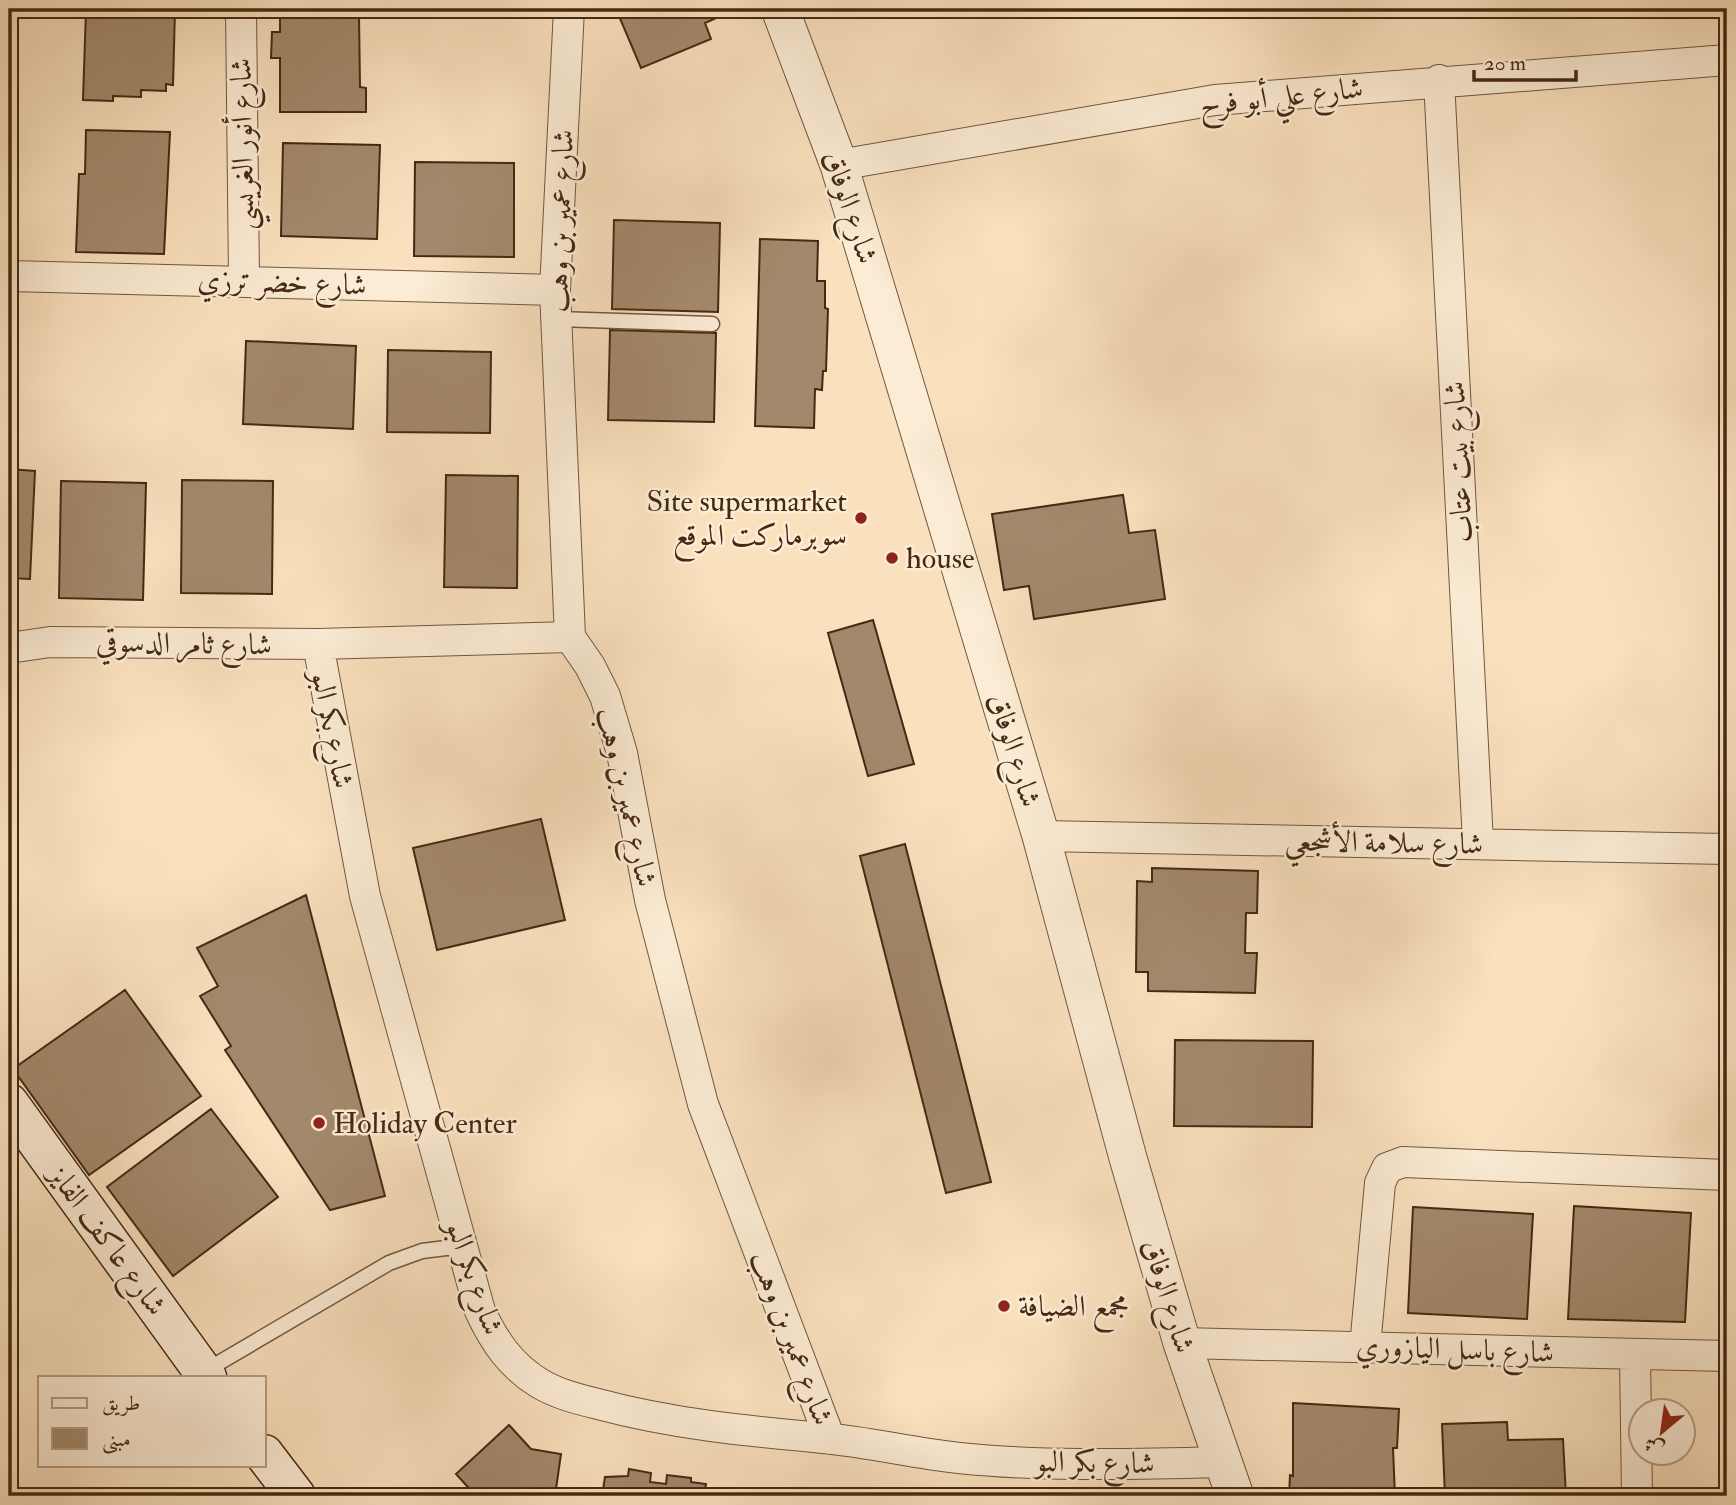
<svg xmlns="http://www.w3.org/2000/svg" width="1736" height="1505" font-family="'IM FELL Double Pica',Amiri,serif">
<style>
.building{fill:#a3896c;stroke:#452913;stroke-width:2}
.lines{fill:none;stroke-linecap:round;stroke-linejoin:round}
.service-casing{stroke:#72573e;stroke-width:17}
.minor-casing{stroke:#72573e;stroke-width:32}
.tertiary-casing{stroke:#72573e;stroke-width:39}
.secondary-casing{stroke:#452913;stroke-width:41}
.service{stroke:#fcecd5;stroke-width:14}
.minor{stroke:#fcecd5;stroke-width:30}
.tertiary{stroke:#fcecd5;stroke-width:37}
.secondary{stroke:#fcecd5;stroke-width:38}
.poi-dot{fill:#8f2418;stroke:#fcecd5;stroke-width:2.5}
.labels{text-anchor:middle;stroke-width:5;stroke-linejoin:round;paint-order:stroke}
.street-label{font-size:30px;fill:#452913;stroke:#fcecd5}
.poi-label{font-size:30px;fill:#452913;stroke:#fcecd5;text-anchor:start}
</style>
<rect width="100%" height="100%" fill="#fae1be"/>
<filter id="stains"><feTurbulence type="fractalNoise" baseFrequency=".00286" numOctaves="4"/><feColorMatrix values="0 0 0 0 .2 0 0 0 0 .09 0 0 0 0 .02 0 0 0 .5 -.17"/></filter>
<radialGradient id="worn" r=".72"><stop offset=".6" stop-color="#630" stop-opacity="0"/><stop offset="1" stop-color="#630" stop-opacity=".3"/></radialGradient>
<path class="building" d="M86,9L175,10L173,85L166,84V91L141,90V97L113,96V101L83,100Z
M280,9H366V16H359L360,87L366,88V112H280V58H271L272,32H280Z
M616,9H722L725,14L705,23L711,39L641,68Z
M86,130L170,132L164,254L76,252L79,174H85Z
M283,143L380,145L377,239L281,236Z
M415,162L514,163V257L414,256Z
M614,220L720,223L718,312L612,309Z
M760,239L818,241L817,281H825V308L828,309L826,371H823L822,390L815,389L814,428L755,426Z
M610,330L716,333L714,422L608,420Z
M246,341L356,346L353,429L243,424Z
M388,350L491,352L490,433L387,432Z
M9,469L35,471L30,579L9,578Z
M446,475L518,476L517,588L444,587Z
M182,480L273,481L272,594L181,593Z
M61,481L146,483L143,600L59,598Z
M1123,495L1129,533L1155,530L1165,599L1034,619L1029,586L1004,590L992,514Z
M873,620L914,764L868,776L828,633Z
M541,819L565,920L437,950L413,848Z
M905,844L991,1182L946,1193L860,856Z
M1152,868L1258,871L1257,913H1246L1245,953H1257L1255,993L1148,991V972H1136L1137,881L1152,882Z
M306,895L385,1196L330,1210L225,1050L231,1046L200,996L218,986L197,948Z
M125,990L201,1096L89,1175L13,1069Z
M1175,1040L1313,1041L1312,1127L1174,1126Z
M211,1109L278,1197L173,1276L107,1187Z
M1574,1206L1691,1213L1685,1322L1568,1319Z
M1413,1207L1533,1214L1527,1319L1408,1313Z
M1293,1403L1399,1409L1397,1448H1393L1395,1496H1289L1290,1475L1293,1476Z
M1507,1422L1508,1440L1563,1439L1566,1496H1445L1442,1424Z
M509,1425L531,1449L561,1454L555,1496H476L456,1474Z
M629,1469L651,1473L650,1482L666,1484L667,1475L691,1478V1482L706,1484L705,1489L714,1490V1496H602L605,1477L628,1476Z"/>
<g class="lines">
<g class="service-casing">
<path id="service" d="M557,319L712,324
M205,1371L389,1263L422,1251L462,1246"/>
</g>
<g class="minor-casing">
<path id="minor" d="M241,9L244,280
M569,9L555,290L570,637L590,666L605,696L622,753L650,900L703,1104L830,1439
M1439,80L1478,843
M839,165L1215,100L1727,60
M9,276L555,290
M318,644L365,896L480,1311C494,1341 510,1365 539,1383C557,1394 578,1399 598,1404C672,1424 747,1431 823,1438C868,1442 913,1453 959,1458C1046,1467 1135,1464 1223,1462
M9,648L50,642L318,644L570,637
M1041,836L1727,849
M1182,1343L1727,1356
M1365,1347L1380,1183L1387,1168L1403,1162L1727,1175
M1635,1354L1637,1496"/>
</g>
<g class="tertiary-casing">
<path id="tertiary" d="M780,9L839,165L1041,836L1128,1158L1182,1343L1235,1496"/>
</g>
<g class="secondary-casing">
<path id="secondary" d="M9,1103L207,1377
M264,1454L296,1496"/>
</g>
<use href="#service" class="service"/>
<use href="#minor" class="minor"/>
<use href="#tertiary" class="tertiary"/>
<use href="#secondary" class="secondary"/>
</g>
<g class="poi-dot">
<circle cx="861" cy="518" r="7"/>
<circle cx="892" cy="558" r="7"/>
<circle cx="319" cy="1123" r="7"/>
<circle cx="1004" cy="1306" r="7"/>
</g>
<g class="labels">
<g class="street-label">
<text transform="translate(1281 96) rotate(-6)" y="10">شارع علي أبو فرح</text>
<text transform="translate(242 144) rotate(-91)" y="10">شارع أنور الغريسي</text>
<text transform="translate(851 207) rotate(72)" y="10">شارع الوفاق</text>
<text transform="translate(560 221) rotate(-88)" y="10">شارع عمير بن وهب</text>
<text transform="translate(282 282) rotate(2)" y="10">شارع خضر ترزي</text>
<text transform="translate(1458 462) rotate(-93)" y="10">شارع بيت عتاب</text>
<text transform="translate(184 643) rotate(1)" y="10">شارع ثامر الدسوقي</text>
<text transform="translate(333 729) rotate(79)" y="10">شارع بكر البو</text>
<text transform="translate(1015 750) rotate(73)" y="10">شارع الوفاق</text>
<text transform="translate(627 797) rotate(77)" y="10">شارع عمير بن وهب</text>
<text transform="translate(1384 842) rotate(1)" y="10">شارع سلامة الأشجعي</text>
<text transform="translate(108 1240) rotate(54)" y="10">شارع عاكف الفايز</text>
<text transform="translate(475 1277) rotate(71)" y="10">شارع بكر البو</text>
<text transform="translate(1169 1296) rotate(73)" y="10">شارع الوفاق</text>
<text transform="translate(792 1338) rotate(69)" y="10">شارع عمير بن وهب</text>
<text transform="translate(1455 1349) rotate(2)" y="10">شارع باسل اليازوري</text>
<text transform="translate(1095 1462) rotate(1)" y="10">شارع بكر البو</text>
</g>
<g class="poi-label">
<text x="847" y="511" text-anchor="end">Site supermarket<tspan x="847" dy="34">سوبرماركت الموقع</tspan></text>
<text x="906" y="568">house</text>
<text x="333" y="1133">Holiday Center</text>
<text x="1018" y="1316">مجمع الضيافة</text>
</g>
</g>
<rect width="1736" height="1505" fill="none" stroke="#fae1be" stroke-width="35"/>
<rect x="10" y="10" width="1715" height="1484" fill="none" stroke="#452913" stroke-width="3.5"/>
<rect x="18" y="18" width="1701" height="1470" fill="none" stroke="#452913" stroke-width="2"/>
<rect x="38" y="1376" width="228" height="91" fill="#fcecd5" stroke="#b39e87" stroke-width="2"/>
<rect x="52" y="1398" width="35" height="10" fill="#fcecd5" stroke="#b39e87" stroke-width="2"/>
<text x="102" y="1410" font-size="21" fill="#452913">طريق</text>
<rect x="52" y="1428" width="35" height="21" fill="#a3896c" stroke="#b39e87" stroke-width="2"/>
<text x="102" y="1446" font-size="21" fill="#452913">مبنى</text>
<g transform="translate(1662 1432) rotate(209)"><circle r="33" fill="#fcecd5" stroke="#b39e87" stroke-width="2"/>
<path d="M0-5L12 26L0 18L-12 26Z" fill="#8f2418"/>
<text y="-10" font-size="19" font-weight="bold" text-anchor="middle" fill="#452913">ش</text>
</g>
<path d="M1474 70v10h102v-10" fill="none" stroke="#452913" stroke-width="3.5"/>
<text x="1484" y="70" font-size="21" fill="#452913" stroke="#fcecd5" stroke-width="5" paint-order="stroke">20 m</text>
<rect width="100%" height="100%" filter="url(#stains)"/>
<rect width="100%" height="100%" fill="url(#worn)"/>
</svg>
